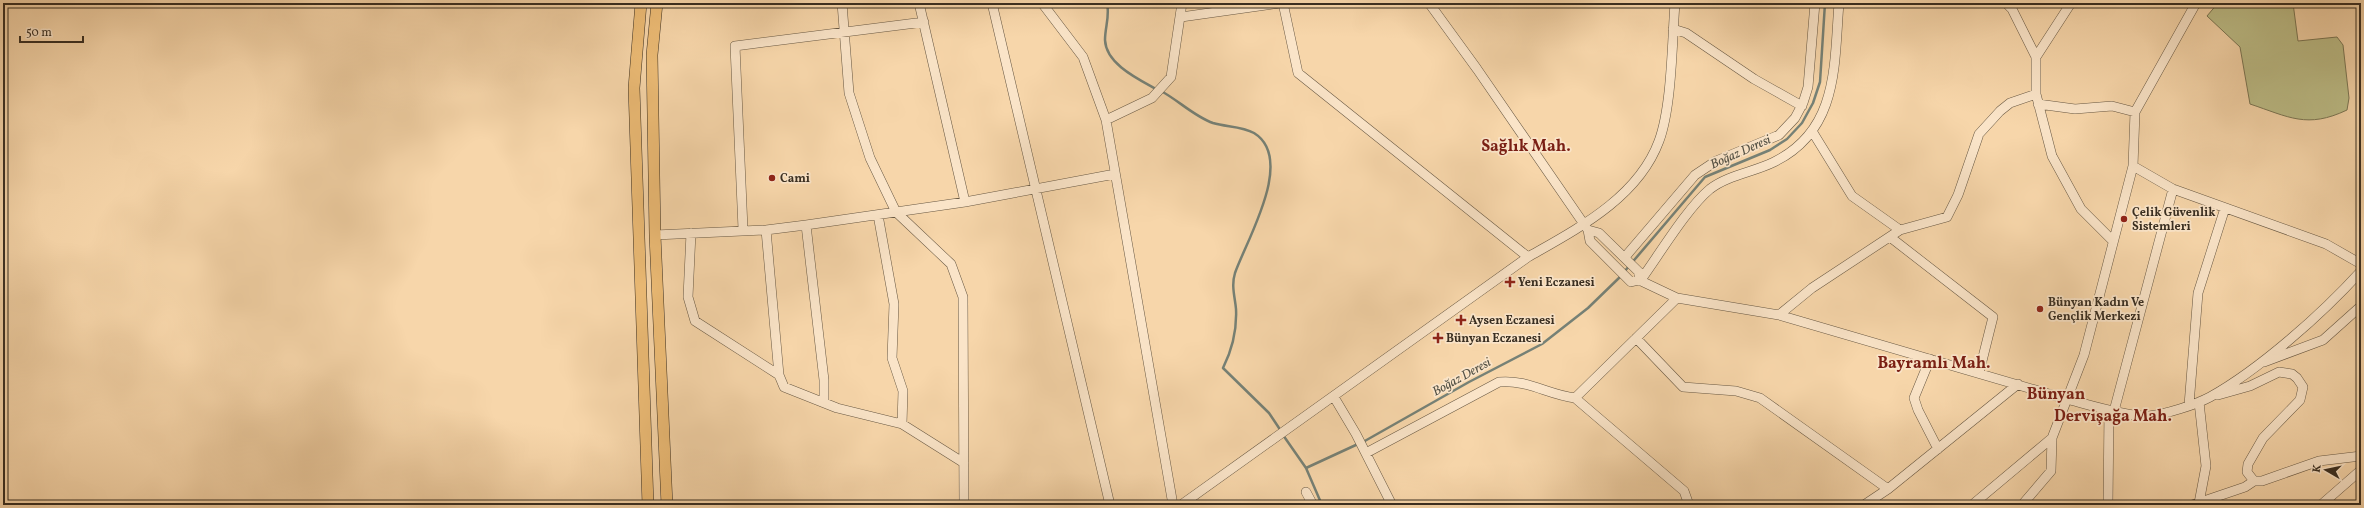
<svg xmlns="http://www.w3.org/2000/svg" width="2364" height="508" font-family="Vollkorn,serif">
<style>
.green{fill:#bdbe88;stroke:#7b7654}
.lines{fill:none;stroke-linecap:round;stroke-linejoin:round}
.stream{stroke:#768176;stroke-width:2.5}
.minor-casing{stroke:#685843;stroke-width:10}
.major-casing{stroke:#392e21;stroke-width:12}
.minor{stroke:#fae4c8;stroke-width:9}
.major{stroke:#ecbb75;stroke-width:11}
.poi-dot{fill:#8f2418;stroke:#fae4c8;stroke-width:1.5}
.labels{text-anchor:middle;stroke-width:3.5;stroke-linejoin:round;paint-order:stroke}
.poi-label{font-size:12px;font-weight:bold;fill:#392e21;stroke:#fae4c8;text-anchor:start}
.water-label{font-size:13px;font-style:italic;fill:#525044;stroke:#fae4c8}
.district-label{font-size:16px;font-weight:bold;fill:#7a1f14;stroke:#fae4c8}
</style>
<rect width="100%" height="100%" fill="#f7d6aa"/>
<filter id="stains"><feTurbulence type="fractalNoise" baseFrequency=".005" numOctaves="4"/><feColorMatrix values="0 0 0 0 .2 0 0 0 0 .09 0 0 0 0 .02 0 0 0 .5 -.17"/></filter>
<radialGradient id="worn" r=".72"><stop offset=".6" stop-color="#630" stop-opacity="0"/><stop offset="1" stop-color="#630" stop-opacity=".3"/></radialGradient>
<path class="green" d="M2218,3H2293L2298,41L2337,37L2343,45L2349,98L2347,110C2307,129 2289,117 2250,104L2240,47L2207,16Z"/>
<g class="lines">
<path class="stream" d="M1107,3C1110,16 1105,27 1105,40C1106,64 1138,79 1156,89
M1161,91C1178,100 1195,117 1213,123C1226,127 1242,126 1254,133C1296,159 1246,241 1235,273C1231,286 1235,297 1236,309C1237,330 1232,350 1223,368L1269,413L1281,431
M1624,272L1705,177L1770,150L1787,139L1802,123L1813,103L1820,82L1825,3
M1283,435L1306,468L1322,505
M1363,442L1469,382L1542,344L1588,308L1621,276
M1306,468L1358,444"/>
<g class="minor-casing">
<path id="minor" d="M842,3L849,93L870,158L896,212L951,264L963,297L964,505
M919,3L965,202
M992,3L1110,505
M1042,3L1083,57L1106,120L1173,505
M1283,3L1298,73L1528,257
M1429,3L1477,69L1588,230L1590,241L1631,282L1639,280L1677,298L1779,315L2066,399C2086,404 2131,418 2149,416C2166,414 2195,405 2210,397C2260,369 2322,314 2361,271
M2006,3L2012,9L2036,57V94L2052,156L2081,209L2113,241
M1181,17L1280,3
M1673,29L1686,33L1754,79L1802,106
M2036,57L2071,3
M2038,104L2075,109L2112,106L2135,112
M1106,120L1152,98L1171,77L1182,3
M1812,131L1852,196L1900,230
M2133,166L2173,189L2326,244L2361,264
M878,215L894,304L892,358L903,391L902,424
M806,225L824,380V402
M743,229L735,46L924,22
M766,230L779,375L784,387L837,408L902,424L964,463
M1588,230L1599,233L1639,272V280
M691,233L688,297L695,321L779,375
M655,235L766,230L806,225L965,202L1115,174
M1890,237L1993,317L1979,373
M1625,257L1695,175L1716,161L1779,135L1795,118L1803,103L1808,87L1815,3
M1640,281C1659,255 1687,208 1710,189C1728,175 1754,172 1774,162C1839,130 1834,65 1839,3
M1677,298L1575,398L1684,491L1689,505
M1779,315L1812,288L1900,230L1947,217L1958,195L1979,134L2000,111L2010,103L2036,94
M1636,338L1683,387L1736,391L1760,398L1888,489
M1930,359L1914,398L1918,410L1938,449
M2264,362L2323,340L2361,306
M2218,395L2250,386L2279,372L2292,374L2297,378L2303,387L2300,400L2263,438L2248,464L2247,472L2254,481H2262L2319,461L2361,456
M1334,397L1356,434L1392,505
M2189,405L2198,293L2225,208
M2114,411L2173,189
M1366,453L1499,382C1526,379 1549,395 1575,398
M1306,492L1313,505
M2199,503L2206,466L2199,402
M283,505H291
M1181,505L1528,257C1577,229 1638,198 1659,141C1672,106 1672,42 1675,3
M1864,505L1888,489L2018,384
M1972,505L2052,438L2084,355L2133,166L2135,112L2196,3
M2022,505L2051,471L2052,438
M2108,505L2109,410
M2192,505L2245,487L2254,481
M2321,505L2361,470"/>
</g>
<g class="major-casing">
<path id="major" d="M641,3L634,88L648,505
M657,3L652,55L655,235L667,505"/>
</g>
<use href="#minor" class="minor"/>
<use href="#major" class="major"/>
</g>
<g class="poi-dot">
<circle cx="772" cy="178" r="4"/>
<circle cx="2124" cy="219" r="4"/>
<path d="M1508 276h4v4h4v4h-4v4h-4v-4h-4v-4h4z"/>
<circle cx="2040" cy="309" r="4"/>
<path d="M1459 314h4v4h4v4h-4v4h-4v-4h-4v-4h4z"/>
<path d="M1436 332h4v4h4v4h-4v4h-4v-4h-4v-4h4z"/>
</g>
<g class="labels">
<g class="poi-label">
<text x="780" y="182">Cami</text>
<text x="2132" y="216">Çelik Güvenlik<tspan x="2132" dy="14">Sistemleri</tspan></text>
<text x="1518" y="286">Yeni Eczanesi</text>
<text x="2048" y="306">Bünyan Kadın Ve<tspan x="2048" dy="14">Gençlik Merkezi</tspan></text>
<text x="1469" y="324">Aysen Eczanesi</text>
<text x="1446" y="342">Bünyan Eczanesi</text>
</g>
<g class="water-label">
<text transform="translate(1740 151) rotate(-24)" y="5">Boğaz Deresi</text>
<text transform="translate(1461 376) rotate(-29)" y="5">Boğaz Deresi</text>
</g>
<g class="district-label">
<text x="1526" y="151">Sağlık Mah.</text>
<text x="1934" y="368">Bayramlı Mah.</text>
<text x="2056" y="399">Bünyan</text>
<text x="2113" y="421">Dervişağa Mah.</text>
</g>
</g>
<rect width="2364" height="508" fill="none" stroke="#f7d6aa" stroke-width="16"/>
<rect x="4" y="4" width="2356" height="500" fill="none" stroke="#392e21" stroke-width="2"/>
<rect x="8" y="8" width="2348" height="492" fill="none" stroke="#392e21"/>
<g transform="translate(2326 470) rotate(279)" stroke="#fae4c8" stroke-width="3" paint-order="stroke">
<path d="M0-3L7 15L0 10L-7 15Z" fill="#392e21"/>
<text y="-6" font-size="11" font-weight="bold" text-anchor="middle" fill="#392e21">K</text>
</g>
<path d="M20 36v6h63v-6" fill="none" stroke="#392e21" stroke-width="2"/>
<text x="26" y="36" font-size="12" fill="#392e21" stroke="#fae4c8" stroke-width="3" paint-order="stroke">50 m</text>
<rect width="100%" height="100%" filter="url(#stains)"/>
<rect width="100%" height="100%" fill="url(#worn)"/>
</svg>
